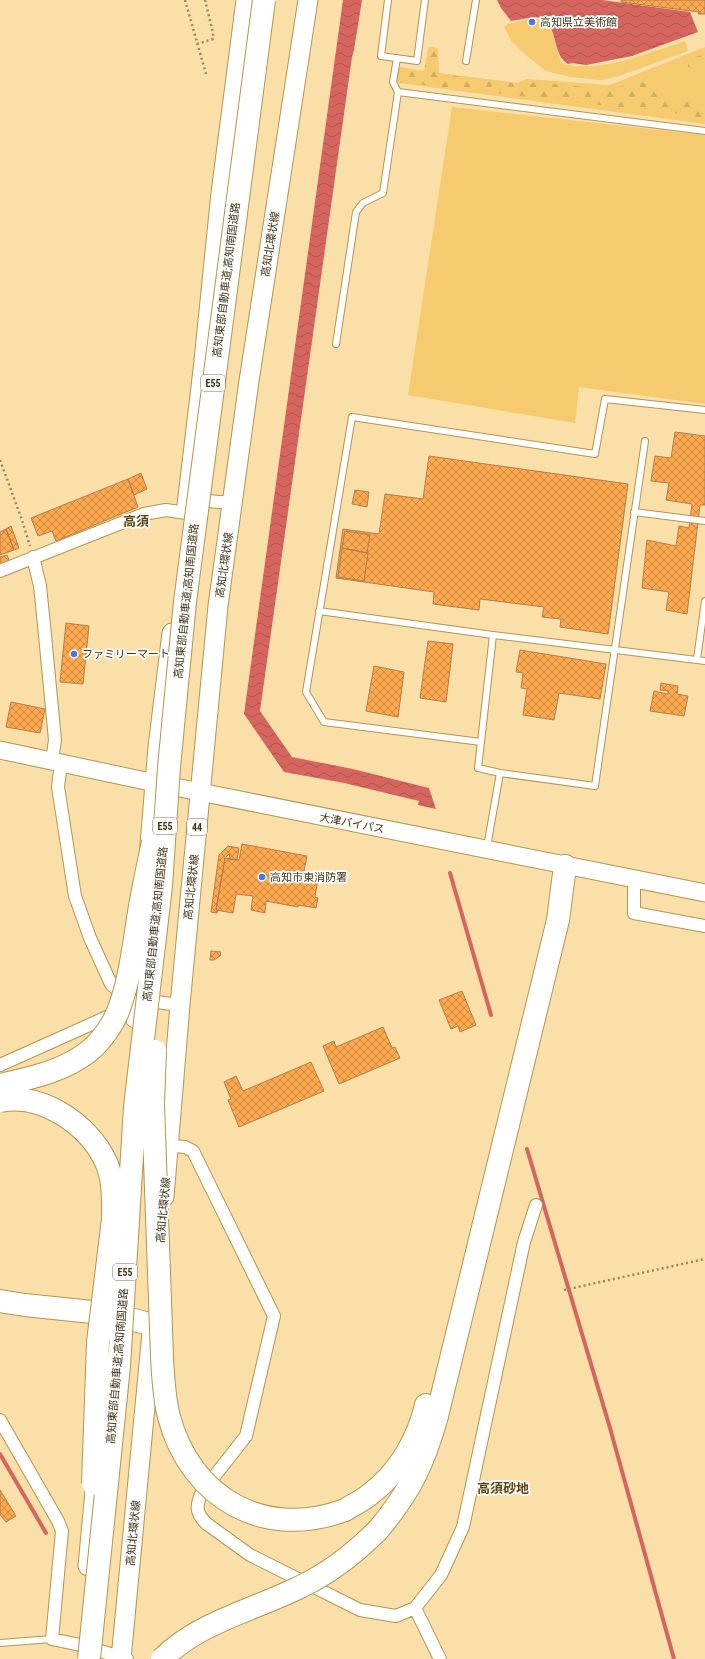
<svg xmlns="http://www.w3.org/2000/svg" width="705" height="1659" font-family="'Roboto Condensed','Noto Sans JP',sans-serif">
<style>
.grass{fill:#f6ca6e}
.forest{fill:url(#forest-firs)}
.water{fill:url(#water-waves)}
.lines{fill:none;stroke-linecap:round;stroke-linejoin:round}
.stream{stroke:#d66560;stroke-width:4}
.building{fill:url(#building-cross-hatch);stroke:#b37e4a}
.service-casing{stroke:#b49451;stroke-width:8}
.minor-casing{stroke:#b49451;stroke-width:14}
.secondary-casing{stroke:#b49451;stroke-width:19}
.primary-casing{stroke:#b49451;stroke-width:21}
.motorway-casing{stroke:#b49451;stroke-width:24}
.path{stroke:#9b875e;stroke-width:2.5;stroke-dasharray:2 3;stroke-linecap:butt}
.service{stroke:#fff;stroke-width:6}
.minor{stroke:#fff;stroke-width:12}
.secondary{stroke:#fff;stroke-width:17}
.primary{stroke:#fff;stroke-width:19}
.motorway{stroke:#fff;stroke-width:22}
.motorway-bridge-casing{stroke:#b49451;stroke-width:24;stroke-linecap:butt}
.motorway-bridge{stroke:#fff;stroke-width:22}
.poi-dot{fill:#4777e8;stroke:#fff;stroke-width:1.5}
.labels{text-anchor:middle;stroke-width:3.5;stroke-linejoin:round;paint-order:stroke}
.shield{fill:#fff;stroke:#7a705d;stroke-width:1}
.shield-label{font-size:10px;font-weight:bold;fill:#413317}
.poi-label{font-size:11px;fill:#413317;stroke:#fff;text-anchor:start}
.street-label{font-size:11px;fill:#413317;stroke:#fff}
.quarter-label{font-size:13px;font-weight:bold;fill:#5d460f;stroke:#fff}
</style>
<defs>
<pattern id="forest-firs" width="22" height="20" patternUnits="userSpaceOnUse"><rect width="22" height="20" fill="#f6ca6e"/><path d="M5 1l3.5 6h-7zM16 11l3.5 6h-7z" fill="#d4ae5f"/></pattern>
<pattern id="water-waves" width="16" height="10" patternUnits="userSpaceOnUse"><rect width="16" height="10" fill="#d66560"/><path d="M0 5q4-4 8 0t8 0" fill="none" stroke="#af544e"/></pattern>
<pattern id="building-cross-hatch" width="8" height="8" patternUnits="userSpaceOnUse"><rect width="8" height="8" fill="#fea94f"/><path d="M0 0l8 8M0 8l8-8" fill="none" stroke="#cf8a41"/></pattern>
</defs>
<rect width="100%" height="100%" fill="#fadfa9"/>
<path class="grass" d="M529,19C558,17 551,47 563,64C602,73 648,53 685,41L688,51L619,76L601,80L570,77L546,71L528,57L512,42L504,27L508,24Z
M705,47V124L399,83L401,68L517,83L527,79L610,85Z
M452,107L705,135V404L579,387L575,423L408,395Z"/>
<path class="forest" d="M432,46L438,49L439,74L522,84L529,82L599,88L633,86L655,77L657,81L654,93L687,102L705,105V118L654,110L640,112L608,106L398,82L395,77L400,67L424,72L428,48Z
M705,54V72L688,67V59Z"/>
<path class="water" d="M343,0H362L354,50L352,57L260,711L292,757L353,769L429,788L436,809L418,805L419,801L344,783L284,772L244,714Z
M497,0H602L690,12L698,32L632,56L586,65L572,63L568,64C553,55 558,33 545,19L535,17L511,21L501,8Z"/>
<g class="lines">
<path class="stream" d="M450,873L491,1015
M527,1149L610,1428L674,1659
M0,1454L46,1533"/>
</g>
<path class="building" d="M621,0H705V14H698L699,12L621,2Z
M675,432L705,436V505H700L687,614L666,610L669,592L642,588L647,540L676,546L679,526L689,528L692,504L666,500L669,483L651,481L655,456L671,458Z
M429,456L628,484L608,634L560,627L561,619L542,617L544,607L480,599L479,610L433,604L434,592L336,578L343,529L379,534L385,494L423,499Z
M141,473L147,489L134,495L128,479Z
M128,479L138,507L56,541L52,531L38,536L31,518Z
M355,490L369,492L367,507L352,504Z
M11,526L19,548L14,550L6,529Z
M6,529L14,550L0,555V532Z
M345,531L370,535L367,553L342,548Z
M342,548L368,553L364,581L338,577Z
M7,555L10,562L0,566V557Z
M66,623L89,626L83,684L60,682Z
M428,641L453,644L446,702L420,698Z
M520,650L606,664L600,699L559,693L554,720L523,715L527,689L521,688L523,673L516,672Z
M374,666L404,672L398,717L366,711Z
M661,683L678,686L677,694L688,696L684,716L650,711L654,691L668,694V691L660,690Z
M11,702L45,709L40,733L6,727Z
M242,844L307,856L302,881L311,882L313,872L319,873L315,897L318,898L316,908L298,905V907L266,901L265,913L251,910L253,896L236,894L233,913L216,910L225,858L239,860Z
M228,846L239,848L237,860L229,859L230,853L225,858L216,910H218L217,913L211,912L219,855Z
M211,951L221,952L220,956L214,960H210Z
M462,991L476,1025L460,1032L458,1026L451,1029L439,1000Z
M383,1027L392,1048L395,1047L400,1058L339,1084L323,1046L334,1041L336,1047Z
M311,1062L324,1091L239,1127L228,1100L231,1099L224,1082L236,1076L243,1091Z
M0,1490L16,1516L6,1522L0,1515Z"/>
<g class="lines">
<g class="service-casing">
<path id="service" d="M388,0L381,56L417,61L425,0
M397,58L393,82L398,92
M466,61L476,0
M336,344L356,212L363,203L383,193L398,92L705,131
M634,512L705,521
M319,611L493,635L705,661
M493,635L481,742L324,722L306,692L352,417L595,454L605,399L705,410
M697,659L705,601
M481,742L478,768L500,773L487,847
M500,773L595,786L645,441
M0,1643L52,1639"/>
</g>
<g class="minor-casing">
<path id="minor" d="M194,500L233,503
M33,557L40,586L44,625L55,740L52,761
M0,571L144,514L166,510L186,513
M61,763L58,787L75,896L90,938L111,984L126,998
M634,879V913L705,926
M143,1005L156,1002L180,1005
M0,1065L116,1013
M163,1145L185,1147L193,1151L274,1316L246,1436L202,1492C196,1505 195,1513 207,1524L250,1555L360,1610L396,1616L415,1608L441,1575L463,1527L524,1242L536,1205
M0,1420L58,1521L62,1531L52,1639L80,1645L127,1659
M415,1608L440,1659"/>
</g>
<g class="secondary-casing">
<path id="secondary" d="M0,750L155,783L705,893"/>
</g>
<g class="primary-casing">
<path id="primary" d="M187,505L203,370L221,193L246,0
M149,857L158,747L172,633
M135,1018L140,955
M164,1197L180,1005L218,606L249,381L308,0
M88,1566L97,1469
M121,1659L153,1322"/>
</g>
<g class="motorway-casing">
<path id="motorway" d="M0,1301L25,1305L111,1314L153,1325
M345,1510C353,1505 362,1501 369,1495C398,1474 418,1440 426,1405
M378,1530C410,1492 424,1463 437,1416L558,920L565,866"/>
</g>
<path class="path" d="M185,0L206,74
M197,44L213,39V33L205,0
M0,460L22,520L30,546
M564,1290L705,1259"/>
<use href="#service" class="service"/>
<use href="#minor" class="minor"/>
<use href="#secondary" class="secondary"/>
<use href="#primary" class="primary"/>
<use href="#motorway" class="motorway"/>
<g class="motorway-bridge-casing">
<path id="motorway-bridge" d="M155,1051L153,1104L162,1357C163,1377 164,1398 169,1417C191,1499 265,1540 345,1510
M0,1085C30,1078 62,1072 88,1052C101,1042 115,1022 120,1006C129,980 133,952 137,925C141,897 147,870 153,842
M0,1101C42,1092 89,1125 106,1162C114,1180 113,1200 113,1219L98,1342L93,1484
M89,1659L119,1366L135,1107L161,886L169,767L185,602L264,0
M162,1659C199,1622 254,1610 300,1587C330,1573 355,1553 378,1530"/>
</g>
<use href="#motorway-bridge" class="motorway-bridge"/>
</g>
<g class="poi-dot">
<circle cx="532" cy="22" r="4"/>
<circle cx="74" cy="654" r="4"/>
<circle cx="262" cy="877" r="4"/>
</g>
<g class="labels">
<g class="shield">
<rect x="201" y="375" width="24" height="16" rx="3"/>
<rect x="153" y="818" width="24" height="16" rx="3"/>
<rect x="187" y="819" width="20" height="16" rx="3"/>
<rect x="113" y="1264" width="24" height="16" rx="3"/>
</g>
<g class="shield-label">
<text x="213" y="387">E55</text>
<text x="165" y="830">E55</text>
<text x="197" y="831">44</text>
<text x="125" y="1276">E55</text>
</g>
<g class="poi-label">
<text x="540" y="26">高知県立美術館</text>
<text x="82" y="658">ファミリーマート</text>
<text x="270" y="881">高知市東消防署</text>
</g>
<g class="street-label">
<text transform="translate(270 244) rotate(-81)" y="4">高知北環状線</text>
<text transform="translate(226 280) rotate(-83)" y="4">高知東部自動車道;高知南国道路</text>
<text transform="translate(224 565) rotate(-82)" y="4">高知北環状線</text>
<text transform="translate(186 601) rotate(-84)" y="4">高知東部自動車道;高知南国道路</text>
<text transform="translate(352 823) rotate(11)" y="4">大津バイパス</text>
<text transform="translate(191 887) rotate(-84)" y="4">高知北環状線</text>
<text transform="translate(155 924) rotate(-84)" y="4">高知東部自動車道;高知南国道路</text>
<text transform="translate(163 1210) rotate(-85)" y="4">高知北環状線</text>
<text transform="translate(117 1366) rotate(-85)" y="4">高知東部自動車道;高知南国道路</text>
<text transform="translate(133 1533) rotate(-85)" y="4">高知北環状線</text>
</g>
<g class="quarter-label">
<text x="136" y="526">高須</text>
<text x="503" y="1493">高須砂地</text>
</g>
</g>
</svg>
